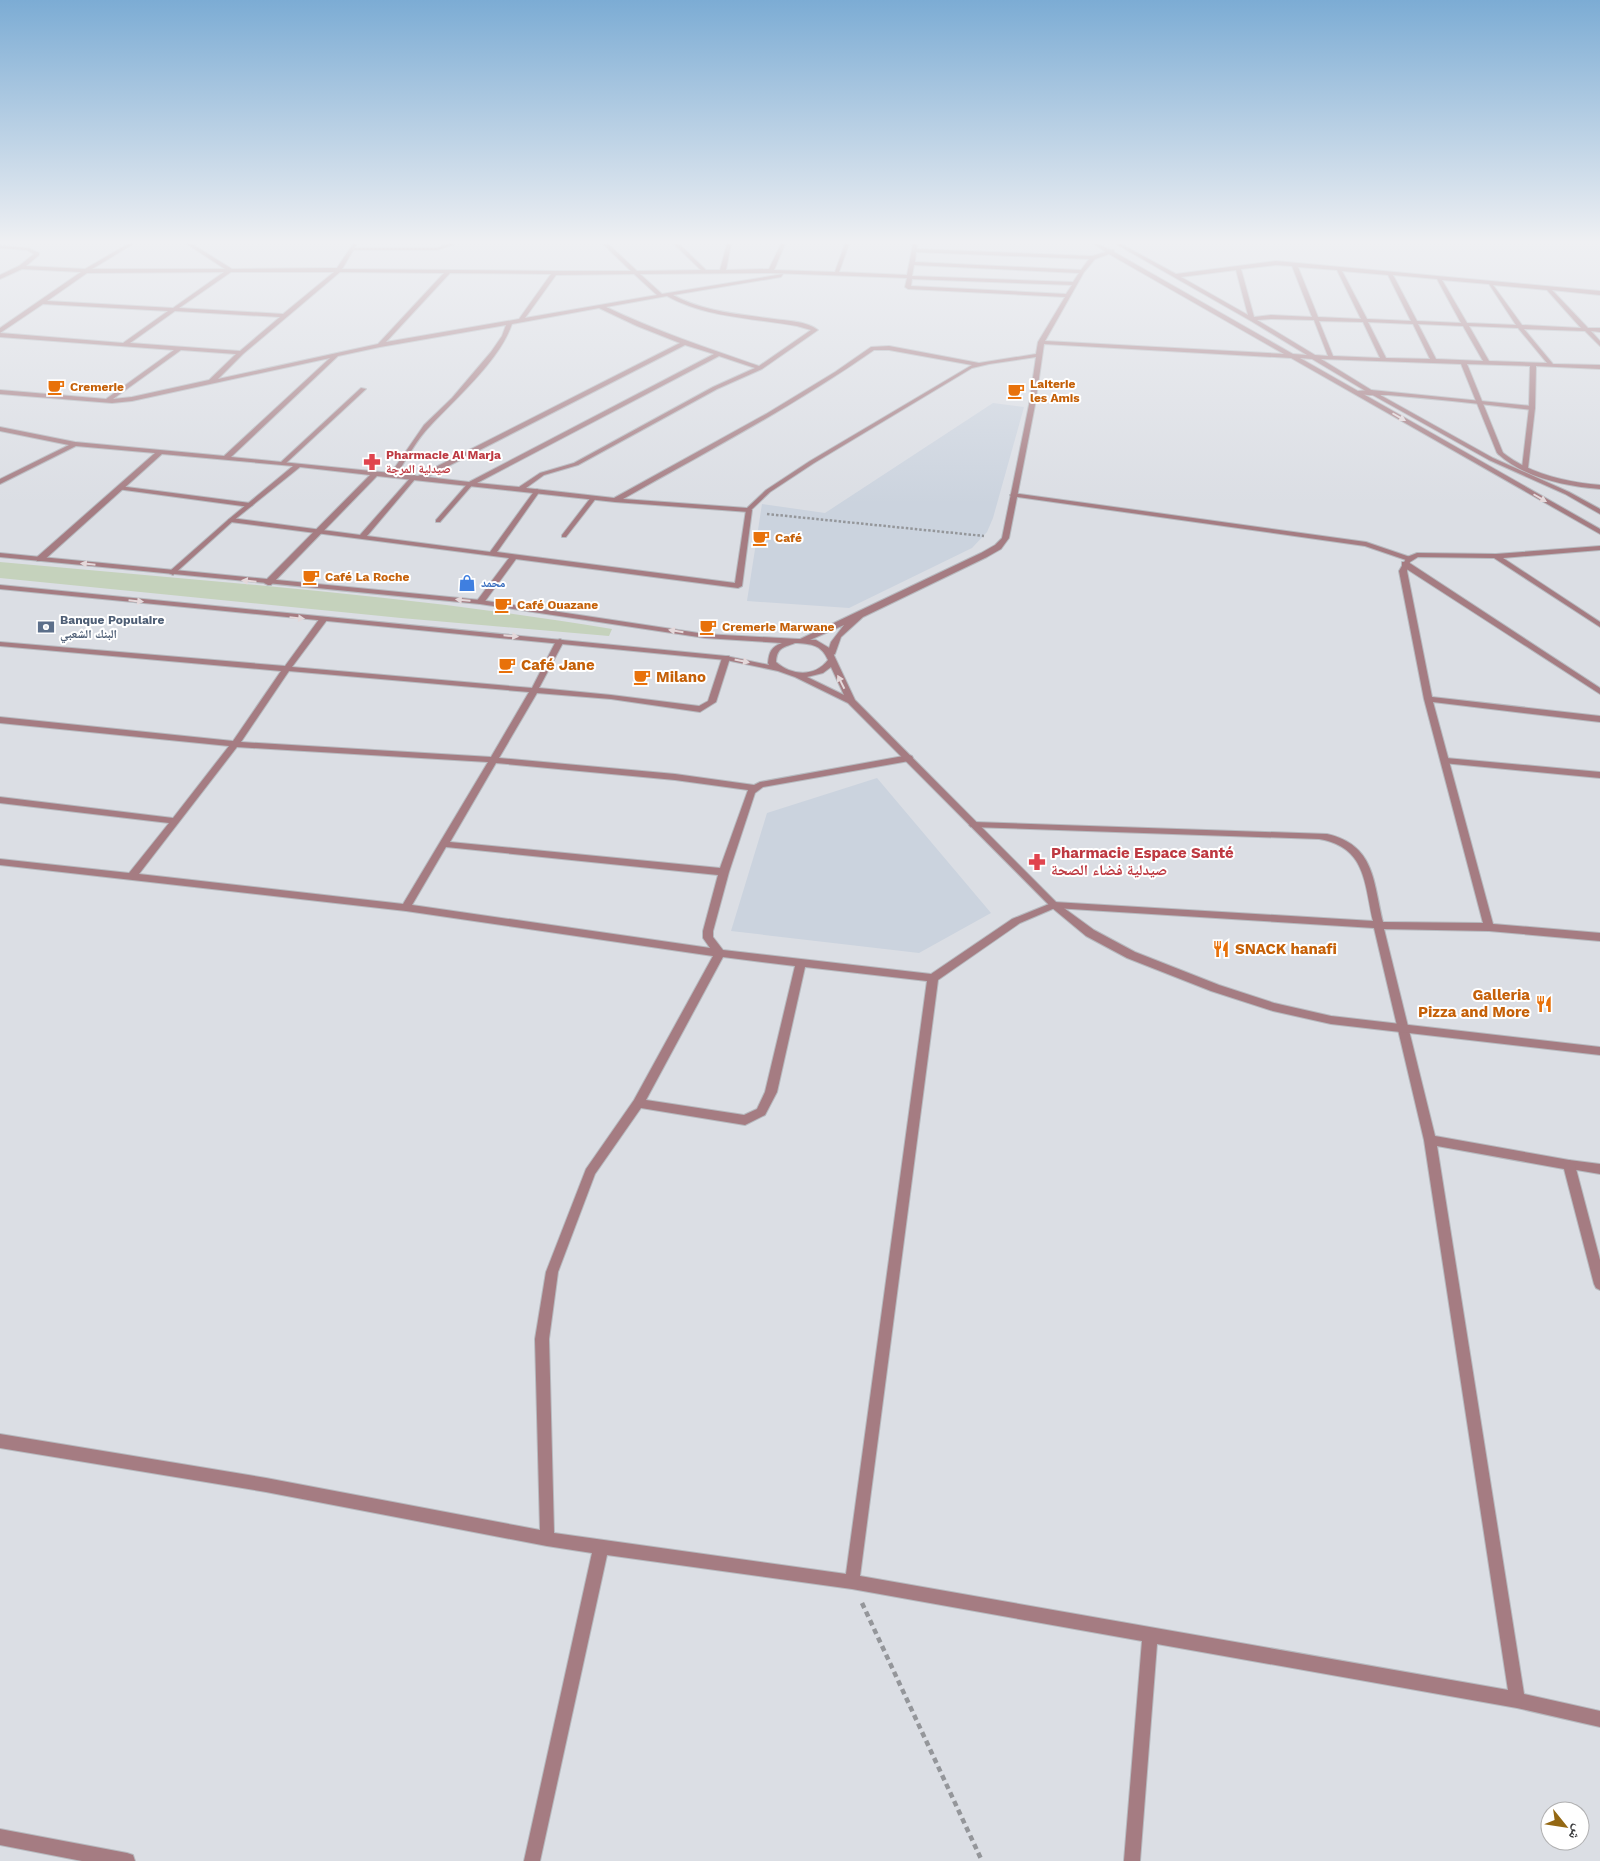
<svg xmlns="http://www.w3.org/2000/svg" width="1600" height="1861" font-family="'Work Sans','Noto Naskh Arabic',sans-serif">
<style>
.built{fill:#cbd3de}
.green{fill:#c5d2bc}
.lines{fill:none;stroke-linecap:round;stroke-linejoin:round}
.service-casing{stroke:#b7babf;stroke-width:2}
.minor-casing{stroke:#b7babf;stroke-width:2}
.tertiary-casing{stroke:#b7babf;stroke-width:2}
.path-far1{stroke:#94969a;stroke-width:2.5;stroke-dasharray:2.5 2;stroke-linecap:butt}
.path{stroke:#94969a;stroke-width:4.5;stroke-dasharray:5.5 4;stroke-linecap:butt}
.service{fill:#a57c82;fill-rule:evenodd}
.minor{fill:#a57c82;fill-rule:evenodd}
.tertiary{fill:#a57c82;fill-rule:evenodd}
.oneway{fill:#e4d8da}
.labels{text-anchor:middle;stroke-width:4;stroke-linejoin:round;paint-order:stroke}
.far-food-label{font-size:12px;font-weight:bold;fill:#c56008;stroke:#fff;text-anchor:start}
.far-health-label{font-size:12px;font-weight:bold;fill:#be3a42;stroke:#fff;text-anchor:start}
.far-shop-label{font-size:12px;font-weight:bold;fill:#366cbe;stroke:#fff;text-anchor:start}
.far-service-label{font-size:12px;font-weight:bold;fill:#4e5e75;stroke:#fff;text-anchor:start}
.food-label{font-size:15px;font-weight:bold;fill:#c56008;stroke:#fff;text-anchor:start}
.health-label{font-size:15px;font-weight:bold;fill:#be3a42;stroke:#fff;text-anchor:start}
</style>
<rect width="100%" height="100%" fill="#dbdee4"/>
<path class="built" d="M993,403L1024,407L993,518L987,532L972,548L849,608L747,601L762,504L825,513Z
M877,778L991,913L919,953L731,931L767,813Z"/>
<path class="green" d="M0,562C204,581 410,595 612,629L609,636L401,618L0,578Z"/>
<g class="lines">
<g class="service-casing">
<path id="service" d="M449,244H455L437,250H352L350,249L352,248H437Z
M361,388L366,389L285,464H281V462Z
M1371,390L1532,406L1535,408L1532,410C1484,404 1436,399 1388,395C1380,395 1360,396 1354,393L1357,391Z
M1498,452H1502C1529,474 1566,482 1600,485V489C1565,486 1525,478 1498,454Z
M414,475L416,476V478L367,536L490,552L535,490L537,489L540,491L497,552L735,583L746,510L749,508L752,510L742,586L738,588L516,559L483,604H480L476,602L509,558L231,522L228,520L231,518L360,535L412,476Z
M469,482L474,483L440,522H436V520Z
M119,486L250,503L253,505L250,507L117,489V487Z
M1013,493L1366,542L1413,558L1406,560L1365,546L1011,496L1010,495Z
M592,496L597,497L566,537H562V535Z
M1402,562H1408L1600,688V694L1402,566Z
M1446,758L1600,772V778L1443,763L1442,761Z
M1569,1160L1600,1164V1174L1565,1168L1563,1165L1565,1162Z"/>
</g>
<g class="minor-casing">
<path id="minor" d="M128,244H133L92,269H225L187,244H192L232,269L337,268L353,244H357L342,269L555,271H631L603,244H608L637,271L701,270L674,244H679L706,270H720L727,244H731L726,270L769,269L781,244H785L774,270L835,272L845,244H849L839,272L907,275L913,244H917V249L1092,256L1106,252L1094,244C1101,243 1106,250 1114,250V252L1293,354L1307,355L1251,321L1116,244H1121L1176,274L1276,261L1600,291V295L1552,290L1588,328H1600V332L1591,331L1600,341V346L1585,331L1524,329L1553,364L1600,365V369L1536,366L1535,408L1528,468L1525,470L1522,468L1529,408L1530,366L1467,364L1503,453L1500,455L1497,453L1461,364L1321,359L1373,391L1493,458L1569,492L1600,509V514L1565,494L1489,460L1369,393L1312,359L1300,358L1600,529V534L1291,358L1044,344L1035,405L1009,538L1001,549L987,557L863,617L841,637L835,654L831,656L827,654L831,642L844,625L803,643H800L796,641L981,553L995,545L1002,538L1029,405L1036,357L989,364L972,368L814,463L770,492L749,512L615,502L377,476L271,585H268L264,583L265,581L370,475L300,467L233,521L173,575L169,573L170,571L229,519L293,466L162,454L43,561H37V557L155,453L76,446L0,484V479L69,445L0,431V427L75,442L224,456L330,358L132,401L112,403L0,394V390L106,399L174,350L0,337V333L123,343L168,311L43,304L0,333V328L81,272L22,269L0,279V275L19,266L34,254L27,250L0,248V246L28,248L39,253V255L26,266L85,269ZM916,252L1089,259L1081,270L915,262ZM1109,254L1284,354L1045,341L1084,272L1095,259ZM914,265L1079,273L1073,282L912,276ZM1276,265L1292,266L1312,317L1271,315L1254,317L1241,269ZM1298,267L1337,270L1361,319L1318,317ZM1236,270L1248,315L1181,277ZM1342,271L1388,275L1411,321L1367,319ZM224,272L173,308L47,301L87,273ZM231,272H334L283,314L179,308ZM340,272L444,273L378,344L218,379L243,354ZM450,273L551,274L519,319L386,342ZM771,273L907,278L905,287L908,289L1065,297L1038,342L1036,354L979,363L889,346L871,347L835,372L766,414L614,498L526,488L544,475L578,465L717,389L762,369L818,330C806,321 788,321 774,319C739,314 704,312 673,295L781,277L783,274L662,294L640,274ZM634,274L657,295L525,318L556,275ZM1393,275L1437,279L1461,323L1417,321ZM912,279L1072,285L1066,294L911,286ZM1442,280L1489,284L1516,325L1467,323ZM1493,285L1547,290L1581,328L1522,325ZM667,296C707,318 753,318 797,326L811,330L759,366C707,348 656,331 606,307ZM599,308L637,326L680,343L418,476L397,474C407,458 417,439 430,426C457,397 499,361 512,324ZM175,311L280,317L240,351L130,343ZM1271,319L1314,320L1328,356L1315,355L1257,320ZM1319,321L1363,322L1380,358L1333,356ZM1368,322L1413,324L1430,359L1386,358ZM1418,324L1463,326L1483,361L1436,359ZM506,325L502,336L491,352L452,398L424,425L391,473L231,457L338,356L380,347ZM1469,326L1518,328L1547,363L1489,361ZM685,345L714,354L469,482L427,477ZM181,350L236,354L209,380L132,397L113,399ZM874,350H889L972,365L810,461L766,490L747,508L623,499C708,451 794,406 874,350ZM719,356L755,368L713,387L574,463L540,473L519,487L477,483Z
M1600,546V550L1503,558L1600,622V627L1494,558L1418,557L1410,562L1407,571L1432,697L1600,716V722L1433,702L1493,924L1600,933V941L1489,931L1384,929L1435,1136L1569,1160L1573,1162L1575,1165L1600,1260V1290L1596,1288L1594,1284L1564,1169L1437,1146L1524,1694L1600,1711V1727L1517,1708L1157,1644L1140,1861H1124L1142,1641L852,1589L607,1555L540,1861H524L592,1553L547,1546L266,1492L0,1448V1434L266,1478L540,1530L535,1339L546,1272L586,1169L634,1100L713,956L406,911L0,865V859L129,873L169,823L0,803V797L173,818L229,746L0,723V717L233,741L281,671L0,646V642L285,666L320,618H323L327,620L292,667L532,688L556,641L560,639L564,641L539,688L611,695L699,706L708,701L722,658L723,656H729L730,658L716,702L700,712L611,699L537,693L499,758L675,774L754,785L760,782L909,755L912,756L913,758L909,761L763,787L755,793L729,872L713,931V937L723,950L931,974L1012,919L1054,902L1373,921C1364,882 1366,847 1319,839L971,827L969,825L974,822L1327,834C1375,845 1373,881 1383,922L1483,923L1424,699L1399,571L1407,557L1417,553L1496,554ZM289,671L529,692L491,757L241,742ZM237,747L488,762L403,904L139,874ZM496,763L675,780L748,790L720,868L450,842ZM446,847L718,875L703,931V938L710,948L412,905ZM1055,908L1374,928L1424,1140L1508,1690L860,1576L938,980L1020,923ZM723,957L795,966L765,1092L757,1109L744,1115L646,1100ZM805,967L927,981L846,1574L554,1533L549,1339L558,1272L595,1174L641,1108L745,1125L765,1115L777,1092Z
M0,1829L127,1853L133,1855L135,1861H82L0,1845Z"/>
</g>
<g class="tertiary-casing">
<path id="tertiary" d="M0,553L480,600L705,634L816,640L831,649L855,700L1057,903L1094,930L1135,952L1219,985L1274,1003L1331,1016L1600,1047V1055L1331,1024L1273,1011L1211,991L1127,958L1086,936L1051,907L848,703L795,677L778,671L726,660L0,589V585L726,656L769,665L768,663C769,652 771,647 782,643L705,638L480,604L0,557ZM795,643C811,644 821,644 828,660C815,677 792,676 776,662C777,648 782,648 795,643ZM831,667L844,695L807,677L823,673Z"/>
</g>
<path class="path-far1" d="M767,514L984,536"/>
<path class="path" d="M862,1603L982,1861"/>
<use href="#service" class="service"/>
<use href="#minor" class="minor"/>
<use href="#tertiary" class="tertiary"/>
</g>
<defs><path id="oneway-solid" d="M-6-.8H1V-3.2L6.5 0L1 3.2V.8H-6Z" transform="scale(1.25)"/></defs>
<g class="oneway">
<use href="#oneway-solid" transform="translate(1399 417) rotate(30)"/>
<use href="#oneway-solid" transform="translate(1540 498) rotate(30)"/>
<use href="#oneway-solid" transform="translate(88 564) rotate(-174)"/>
<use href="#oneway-solid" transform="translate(249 581) rotate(-174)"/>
<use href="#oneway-solid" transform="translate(463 600) rotate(-175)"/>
<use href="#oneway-solid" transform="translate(136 601) rotate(6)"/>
<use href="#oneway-solid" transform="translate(297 618) rotate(6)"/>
<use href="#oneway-solid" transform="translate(676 631) rotate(-171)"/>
<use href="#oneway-solid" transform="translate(511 636) rotate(5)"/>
<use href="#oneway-solid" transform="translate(742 661) rotate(12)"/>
<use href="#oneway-solid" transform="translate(841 682) rotate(-117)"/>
</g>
<linearGradient id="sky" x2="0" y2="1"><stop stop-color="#7cacd4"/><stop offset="0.48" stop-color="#eff0f3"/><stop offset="1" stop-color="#eff0f3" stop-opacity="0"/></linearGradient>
<rect width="1600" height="504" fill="url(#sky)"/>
<defs>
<g id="cafe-bare" transform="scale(1.35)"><path d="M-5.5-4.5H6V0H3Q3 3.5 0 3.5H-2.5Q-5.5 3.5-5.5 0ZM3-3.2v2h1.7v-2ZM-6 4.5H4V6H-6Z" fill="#e8710a" stroke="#fff" stroke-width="2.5" paint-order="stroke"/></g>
<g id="pharmacy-bare" transform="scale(1.35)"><path d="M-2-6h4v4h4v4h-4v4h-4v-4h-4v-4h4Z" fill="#e0444e" stroke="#fff" stroke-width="2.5" paint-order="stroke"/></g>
<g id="shop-bare" transform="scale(1.35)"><path d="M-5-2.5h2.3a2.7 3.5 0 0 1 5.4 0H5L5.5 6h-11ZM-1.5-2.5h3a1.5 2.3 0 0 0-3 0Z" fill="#3f7fe0" stroke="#fff" stroke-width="2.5" paint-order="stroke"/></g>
<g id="bank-bare" transform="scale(1.35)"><path d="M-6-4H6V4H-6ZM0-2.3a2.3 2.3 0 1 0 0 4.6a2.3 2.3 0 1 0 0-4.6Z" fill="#5c6f8a" stroke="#fff" stroke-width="2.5" paint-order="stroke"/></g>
<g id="restaurant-bare" transform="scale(1.35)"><path d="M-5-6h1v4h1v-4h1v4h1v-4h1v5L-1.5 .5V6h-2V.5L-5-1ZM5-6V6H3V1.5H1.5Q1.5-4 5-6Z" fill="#e8710a" stroke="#fff" stroke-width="2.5" paint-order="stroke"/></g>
</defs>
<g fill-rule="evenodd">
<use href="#cafe-bare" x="56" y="387"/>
<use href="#cafe-bare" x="1016" y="391"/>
<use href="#pharmacy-bare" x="372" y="462"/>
<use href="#cafe-bare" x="761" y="538"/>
<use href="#cafe-bare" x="311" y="577"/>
<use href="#shop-bare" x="467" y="583"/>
<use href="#cafe-bare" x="503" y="605"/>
<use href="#bank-bare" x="46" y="627"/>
<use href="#cafe-bare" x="708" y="627"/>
<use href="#cafe-bare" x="507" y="665"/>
<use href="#cafe-bare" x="642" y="677"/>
<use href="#pharmacy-bare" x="1037" y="862"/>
<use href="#restaurant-bare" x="1221" y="949"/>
<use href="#restaurant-bare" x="1544" y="1004"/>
</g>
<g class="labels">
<g class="far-food-label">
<text x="1030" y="388">Laiterie<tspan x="1030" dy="14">les Amis</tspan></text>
<text x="70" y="391">Cremerie</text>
<text x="775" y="542">Café</text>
<text x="325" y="581">Café La Roche</text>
<text x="517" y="609">Café Ouazane</text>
<text x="722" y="631">Cremerie Marwane</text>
</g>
<g class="far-health-label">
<text x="386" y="459">Pharmacie Al Marja<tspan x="386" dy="14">صيدلية المرجة</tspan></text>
</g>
<g class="far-shop-label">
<text x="481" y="587">محمد</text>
</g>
<g class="far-service-label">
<text x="60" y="624">Banque Populaire<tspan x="60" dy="14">البنك الشعبي</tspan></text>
</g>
<g class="food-label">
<text x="521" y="670">Café Jane</text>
<text x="656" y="682">Milano</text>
<text x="1235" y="954">SNACK hanafi</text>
<text x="1530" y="1000" text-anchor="end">Galleria<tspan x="1530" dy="17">Pizza and More</tspan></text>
</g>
<g class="health-label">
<text x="1051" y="858">Pharmacie Espace Santé<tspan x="1051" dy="17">صيدلية فضاء الصحة</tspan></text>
</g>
</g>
<g transform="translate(1565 1826) rotate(120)"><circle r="24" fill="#ffffff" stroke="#b0b0b1"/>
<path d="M0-4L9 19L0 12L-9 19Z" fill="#946813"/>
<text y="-8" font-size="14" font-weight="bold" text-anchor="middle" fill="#393a3c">ش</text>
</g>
</svg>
